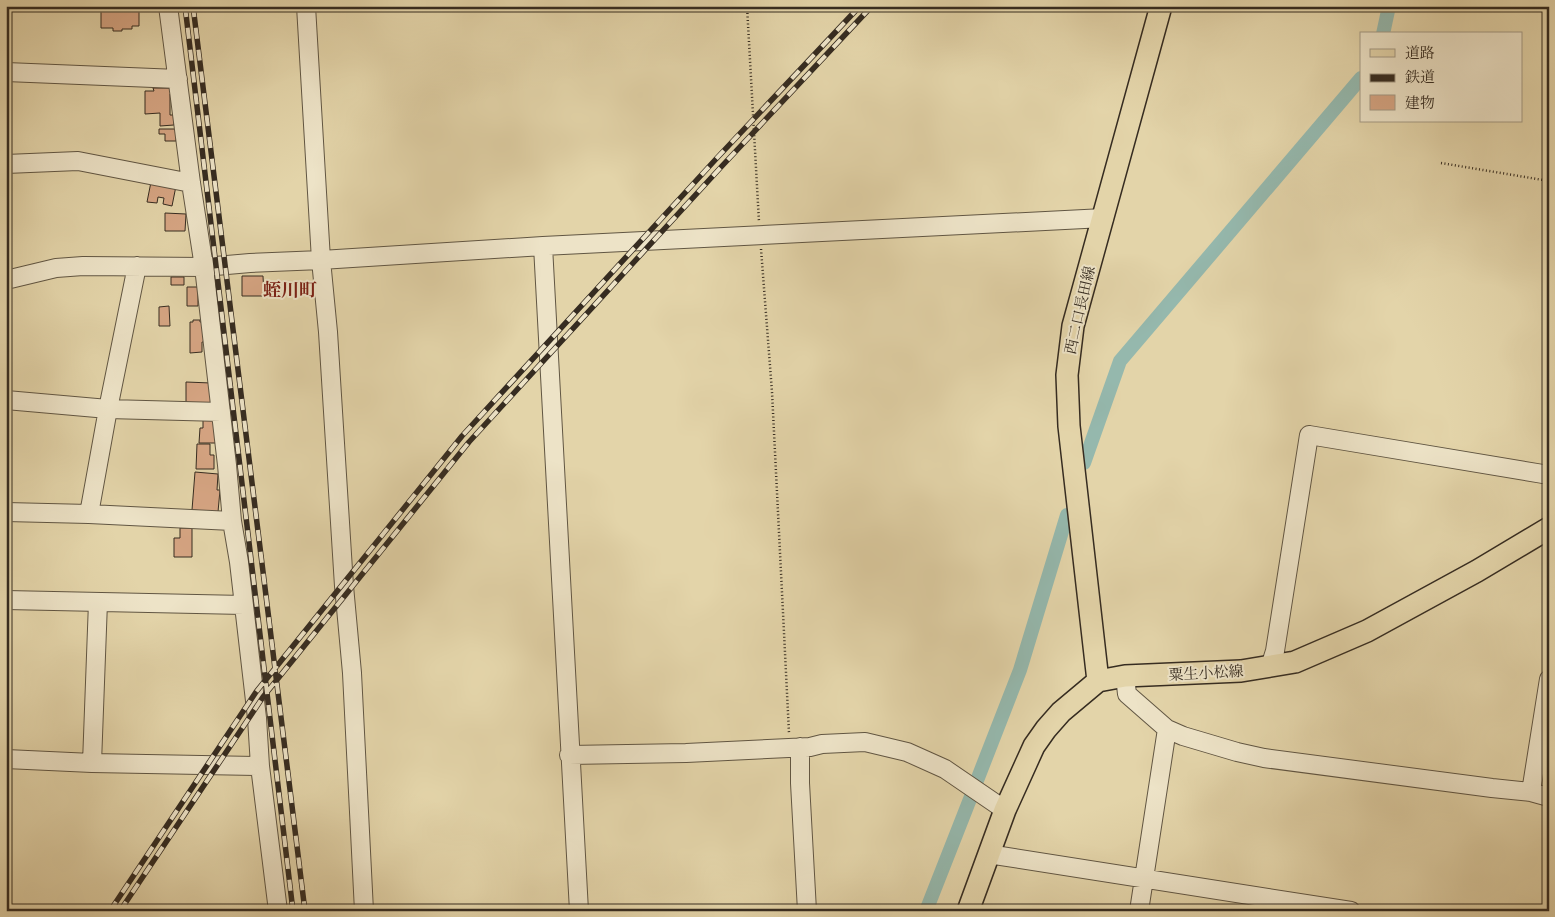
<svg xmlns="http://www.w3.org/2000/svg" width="1555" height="917" font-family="'Libre Bodoni','Noto Serif JP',serif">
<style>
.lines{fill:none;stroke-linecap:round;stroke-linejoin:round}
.canal{stroke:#95b8ad;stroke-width:14}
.building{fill:#d6a583;stroke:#362c21}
.minor-casing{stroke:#615643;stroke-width:20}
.major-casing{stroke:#362c21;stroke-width:24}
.path{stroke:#362c21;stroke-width:2.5;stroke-dasharray:1 2.5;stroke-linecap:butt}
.minor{stroke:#ede3c7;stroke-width:18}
.major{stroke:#e3d4a9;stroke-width:21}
.rail-casing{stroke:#362c21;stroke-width:5.5}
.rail{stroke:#ede3c7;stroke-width:4;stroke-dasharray:11;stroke-linecap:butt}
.labels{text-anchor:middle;stroke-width:4;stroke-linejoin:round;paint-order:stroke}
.street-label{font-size:15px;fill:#362c21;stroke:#ede3c7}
.quarter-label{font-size:18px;font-weight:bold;fill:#7a1f14;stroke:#ede3c7}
</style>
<rect width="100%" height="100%" fill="#e3d4a9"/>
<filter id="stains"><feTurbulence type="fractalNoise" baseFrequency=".004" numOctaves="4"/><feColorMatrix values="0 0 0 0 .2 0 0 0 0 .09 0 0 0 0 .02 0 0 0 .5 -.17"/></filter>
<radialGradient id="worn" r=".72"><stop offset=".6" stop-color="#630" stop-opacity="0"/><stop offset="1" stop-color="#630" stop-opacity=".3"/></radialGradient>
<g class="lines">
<path class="canal" d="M1383,34L1389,6
M1084,463L1120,361L1361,78
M976,783L1020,670L1067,515
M926,911L972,794"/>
</g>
<path class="building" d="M101,10L139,11V26H132V29H122V31H113V28H101Z
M153,88H172V94H170V115H174V125L160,126V113L145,114V91H154Z
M159,129H177L176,141H165V134H159Z
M151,182L176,186L172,206L163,204L164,198L158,197L157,203L147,202Z
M165,213L186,214L185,231H165Z
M242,276H263L264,296H242Z
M171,277H184V285H171Z
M187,287H198V306H187Z
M169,306L170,326H159V307Z
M193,320H200V322H205V342H202V352L190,353V322H193Z
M186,382L211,383V407H186Z
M203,416L214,419L217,443H199L200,428H203Z
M197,444H210V455H214V469H196Z
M195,472L218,474L217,490H220L218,512L192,510Z
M180,528H192V557H174V538H180Z"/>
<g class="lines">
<g class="minor-casing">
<path id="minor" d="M168,6L191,183L204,267L227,465L232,521L239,562L257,718L260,766L278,911
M306,6L321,260L328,332L344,586L352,673L364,911
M6,72L178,79
M6,164L78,161L191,183
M543,246L579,911
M6,280L56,268L83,266L204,267L250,263L321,260L543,246L1104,218
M6,400L108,409L221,412
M6,512L89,514L232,521
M89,514L108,409L137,266
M6,600L244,605
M1270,667L1275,651L1309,435L1549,475
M1125,676L1127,694L1167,729L1183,736L1237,752L1264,758L1492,788L1531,792L1549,797
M800,747V783L807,911
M569,755L686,753L810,747L822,744L865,742L907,752L945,769L1005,810
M6,759L92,763L260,766
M92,763L98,602
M1531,792L1549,679
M988,854L1351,911
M1139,911L1167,729"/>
</g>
<g class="major-casing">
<path id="major" d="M1098,681L1069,426L1067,375L1073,326L1161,6
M968,911L1005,810L1034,746L1046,729L1061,712L1098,681L1125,676L1241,671L1295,662L1367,631L1477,571L1549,528"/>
</g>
<path class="path" d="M747,6L759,222
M1441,163L1549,181
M761,249L772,392L789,733"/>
<use href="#minor" class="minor"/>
<use href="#major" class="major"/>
<g class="rail-casing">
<path id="rail" d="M185,6L293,911
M193,6L305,911
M110,911L256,692L462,436L716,159L860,6
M120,911L263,697L469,442L722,166L872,6"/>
</g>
<use href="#rail" class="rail"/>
</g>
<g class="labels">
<g class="street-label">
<text transform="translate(1080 310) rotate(-77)" y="5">西二口長田線</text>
<text transform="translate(1206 673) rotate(-3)" y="5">粟生小松線</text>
</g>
<g class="quarter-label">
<text x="290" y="296">蛭川町</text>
</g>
</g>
<rect width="1555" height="917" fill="none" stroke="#e3d4a9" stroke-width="25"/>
<rect x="8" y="8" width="1540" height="902" fill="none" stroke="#362c21" stroke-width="2.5"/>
<rect x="12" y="12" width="1530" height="892" fill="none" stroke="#362c21"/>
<rect x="1360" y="32" width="162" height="90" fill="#ede3c7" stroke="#a49a85"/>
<rect x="1370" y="49" width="25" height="8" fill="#e3d4a9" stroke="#a49a85"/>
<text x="1405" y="58" font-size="15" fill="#362c21">道路</text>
<rect x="1370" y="74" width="25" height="8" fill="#362c21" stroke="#a49a85"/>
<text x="1405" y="82" font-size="15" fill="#362c21">鉄道</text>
<rect x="1370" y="95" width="25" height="15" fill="#d6a583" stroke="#a49a85"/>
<text x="1405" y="108" font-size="15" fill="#362c21">建物</text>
<rect width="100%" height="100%" filter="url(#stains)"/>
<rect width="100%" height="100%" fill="url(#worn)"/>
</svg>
